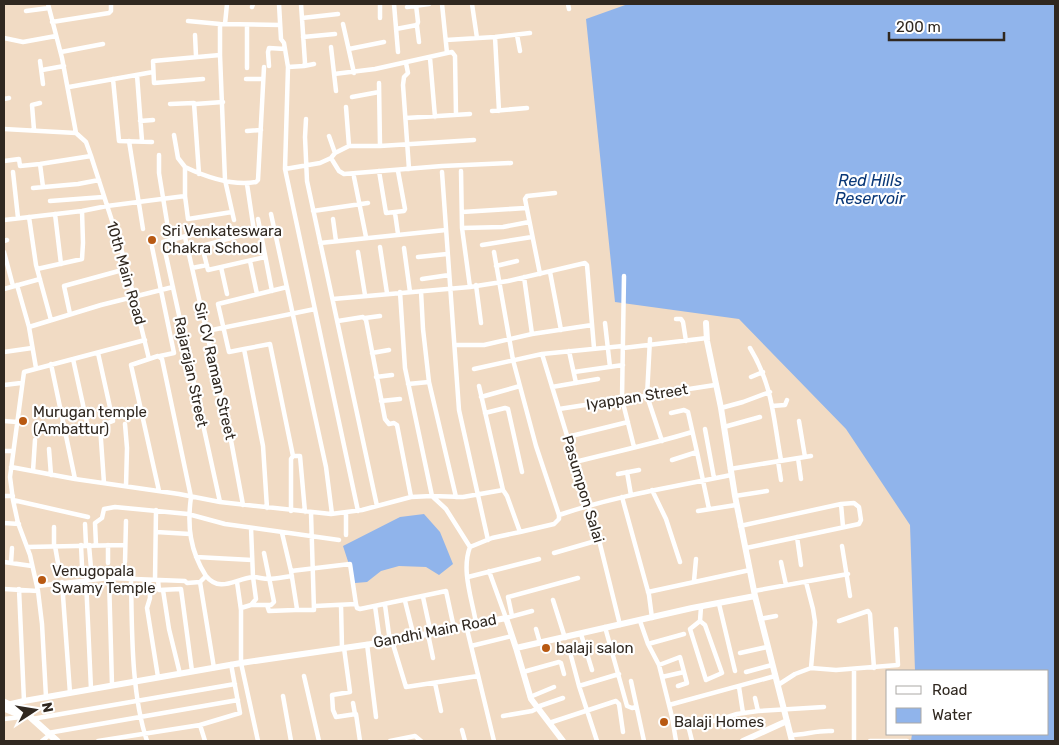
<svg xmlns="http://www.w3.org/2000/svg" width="1059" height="745" font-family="Rubik,sans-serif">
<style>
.water{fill:#90b4eb}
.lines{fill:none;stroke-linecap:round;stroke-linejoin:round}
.street{stroke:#fff;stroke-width:4.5}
.secondary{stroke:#fff;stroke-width:6}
.primary{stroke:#fff;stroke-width:7}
.poi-dot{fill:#b85912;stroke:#fff;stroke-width:2}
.labels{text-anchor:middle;stroke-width:4.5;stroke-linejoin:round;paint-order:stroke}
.poi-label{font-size:15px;fill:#302820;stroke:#fff;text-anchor:start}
.street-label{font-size:15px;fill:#302820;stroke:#fff}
.water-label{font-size:16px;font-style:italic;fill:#0a3878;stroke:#fff}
</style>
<rect width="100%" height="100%" fill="#f1dbc4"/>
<path class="water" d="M628,4H1055V741H911L912,734H1048V671H915L910,525L846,429L739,319L615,302L586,19Z
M424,514L440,532L453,564L439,575L426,567L399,566L381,571L367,582L355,583L343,546L400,517Z"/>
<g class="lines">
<path class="street" d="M48,4L62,58L76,133L86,142L91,156
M279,4L281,39L284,43L288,67L285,169L358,511
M380,4V18
M394,4L398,52
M472,4L477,38
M568,4L569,9
M252,7L253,4
M407,7L429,4
M26,11L49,8
M302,18L338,14
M188,21L220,24V55L225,180L234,220
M52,22L109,13L111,11V4
M220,24L280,25
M225,24L227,4
M343,24L354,73
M247,25V68
M417,26L419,42
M396,29L417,25L418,22L416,5
M195,35L196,56
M517,35L520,51
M303,37L335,34
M495,37L499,111
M4,38L23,42L56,36
M446,40L495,37L530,33
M331,47L336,91
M349,49L384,42
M61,52L103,44
M447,53L452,52L455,56L456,115
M430,58L435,117
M40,61L43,84
M406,63L408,73L404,77L403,85L409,169
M269,66L268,52L269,48L285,49
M304,66L314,64
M288,67L304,66L305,63L301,4
M42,70L64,66
M334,74L375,69L447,53L442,4
M137,75L142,141
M113,79L119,141L152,142
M203,79L154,83L153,61L220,55
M246,79H263
M379,83L380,146
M69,87L153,72
M352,97L379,92
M4,99L9,98
M170,104L194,103L199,174
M195,104L223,102
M346,107L349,146
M492,111L527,108
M406,118L470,114
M306,119L305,137L307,181L377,506
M140,121L153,120
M4,129L76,133
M34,130L32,105L40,103
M247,131L261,130
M174,135L178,158L185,167
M329,136L335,153
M129,141L143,229
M159,155V173L167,222
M331,158L339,171L344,174L442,166L511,163
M4,161L19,159L20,166L40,164L91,156L125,261L149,359L158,356L162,359L191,497C187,526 190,551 206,576
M40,164L43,187
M285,169L320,163L331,158L335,153L349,146H380L474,140
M379,171L386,213L404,211L405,209L398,171
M461,171L462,228L470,287
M13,172L18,218
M442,172L459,410L488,540
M354,177L366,237
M247,184L254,231
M33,188L78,184L99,180
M185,196L188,219L232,212
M50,201L103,197
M313,211L368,203
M462,212L526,208
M395,213L398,234
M55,214L61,264
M271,214L326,467L332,514
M29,217L36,265L51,320
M258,219L272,291
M333,219L336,241
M4,220L82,211L107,206L185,196V167C206,177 233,186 256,182L258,180L264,67
M462,228L503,227L529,222
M260,230L202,246L208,270L265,257
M202,232L163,242L220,502
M185,237L230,435L243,505
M4,241L7,240
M320,243L446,230
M482,245L532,237
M152,247L174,353L160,356
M380,247L387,293
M404,248L410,292
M4,252L13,286
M358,252L365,295
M494,252L513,360L536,446L559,515
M418,257L447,254
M250,261L257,294
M496,266L517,261
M221,267L227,294
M192,268L207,265
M37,269L82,259L83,243L82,211
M550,272L561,330
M540,274L525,199L527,196L555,193
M624,276L622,399L634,447
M524,277L532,334
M422,279L449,275
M17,285L29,327L36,368
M476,285L481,323
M4,289L40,279
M421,291L423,329L429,382L456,497
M400,292L405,368L432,496L463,497L503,490
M333,299L470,287L508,281L585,263L587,265L594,348
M70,314L64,286L126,269
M365,318L380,316
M676,319H681L683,322L686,341
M338,321L363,317L366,320L385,419L389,424L394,423L397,425L411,497
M605,323L610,367
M29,327L101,305L173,287
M207,331L315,309
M650,339L647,396L662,441
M455,345H484L532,334L592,325
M623,348L707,338
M750,348C773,386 773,417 781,460
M244,349L229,352L218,304L287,287
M569,351L576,383
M4,352L32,348
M98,353L113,421L100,426L104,483
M372,353L389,350
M542,354L599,540L620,625
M73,359L87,423
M149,359L131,365L159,491
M51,364L75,479
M474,369L542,354L623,346
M574,372L623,365
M376,377L392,375
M751,377L763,372
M408,384L429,382
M4,385L21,383
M479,386L503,490L507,496L520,532L554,524L559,519V515C615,496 673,487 731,475
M552,387L598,379
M481,397L520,386
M381,401L400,399
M772,406L785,405L787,400
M721,408L743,402L770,392
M559,409L715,385
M485,413L505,408L508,409L522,472
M671,413L684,410L688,412L697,452L672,460
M4,421L17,422
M799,421L805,457
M125,424L127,448L126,486
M724,427L760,417
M705,429L714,478
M567,437L628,422
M49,449L51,475
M4,451H13
M697,452L709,509
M798,458L801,479
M778,461L781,480
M575,462C614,452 653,444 692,432
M11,467L75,479L179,494L220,502L331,514L362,510L411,497L432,496L446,509L470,547C461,570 472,599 476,623
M730,469L811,456
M33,471L35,440
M627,472L631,495
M618,474L639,470
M652,490L666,519L680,562
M4,496H13
M735,496L767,491
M622,497L649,595L652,618
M13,500L88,517
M841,504L843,527
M267,508L263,446L244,349L270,344L293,456H300L305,512
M291,511V459L293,456
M698,511L736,505
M346,513V535
M4,523L19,524
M85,524L86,545
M740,526L841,504L854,503L859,507L861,520L859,524L746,548
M54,527V546
M156,532L190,534
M797,537L801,565
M81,545L82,566
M89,545L92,580
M96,545L95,523L102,518L104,509L115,507L188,514L225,524L339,540
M55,546L58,563
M842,546L850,596
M27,547L125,545
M470,547L492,538L520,532
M554,553L599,540
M196,557L252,560
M4,562L32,566
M125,562L126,521
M781,562L786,585
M11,563L12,548
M108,563V545
M291,571L350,564L356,604L315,606
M489,571L506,618L532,611
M468,577L539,559
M109,578L112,685
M131,579C132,630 131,693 147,741
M86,580L91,689
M149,580L150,598L147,608L158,677
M155,580L156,510
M158,580L159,590L181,589L192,671
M694,581L696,559
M62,582L70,693
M200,582L214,668
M237,582L241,610V663L258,741
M806,582L813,609L815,622L811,668
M37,586L109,578L185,581L187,583L200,582L206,576C220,593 235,579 253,577C258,577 263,579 269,579C276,579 284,577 292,576
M4,589L38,591
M19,589L24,701
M163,590L169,629L180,674
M754,591L848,574
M648,592L750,570
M423,597L431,634
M553,600L565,638
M405,601L414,637
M356,604L357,608L360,609L446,591L454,628
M719,604L735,671
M252,605H271L274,602L264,553
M267,605L269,611L295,610L297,609L291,571L282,533
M341,605L342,648
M385,605L390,642
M375,606L380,642
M241,608L251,605L256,599L253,577L251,528
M296,610H314L311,513
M512,616L508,597L578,578
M760,619L776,616
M640,621L648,644L659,665L672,717L676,741
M700,621L690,629L706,680L722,673L705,625L700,621L701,607
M839,621L868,611L870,614L874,668
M466,625L494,741
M605,627L627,706L632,708L636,707
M536,629L540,643
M428,634L433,658
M581,634L592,670
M392,641L406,687L478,676
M367,644L376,717
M648,644L684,634
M471,646L512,636
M344,648L350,692L332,695L333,710L336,717L356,714L360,741
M740,653L767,647
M571,656L579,686L597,741
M659,665L680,657L687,683L678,686
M523,672L559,662L561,663L564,674
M746,672L772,665
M304,676L319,741
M662,677L684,672
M631,681L644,741
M435,683L441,711
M778,685L795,674L811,668L836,670L898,665L896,629
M579,686L619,674
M739,687L743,713
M283,696L291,741
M46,697L42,624L38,591L30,555L18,523L13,500L10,477L24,372L145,340
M530,697L554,687
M755,698L758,711
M353,703L355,714
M669,705L775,676
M537,707L563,698
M503,716L532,711L538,708
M4,719L21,717
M32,719L235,684
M549,723L616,701L619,704L623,732
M200,725L205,741
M688,725L692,741
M674,728L718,720L737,714L758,711L824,707
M462,730L465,741
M48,733L238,700
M790,735C805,735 817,730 832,731
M42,741L47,737
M98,741L200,725L240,713L231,664
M390,741L415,736L421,741
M854,741V669
M870,741H907"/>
<path class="secondary" d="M706,323L707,341L721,408L735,496L755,596
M516,648L531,699L563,741
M7,705L24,701L241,663L392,641L506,618L516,648L692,608L755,596L792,741
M743,741L787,721"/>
<path class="primary" d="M4,702L27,714L57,741
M4,708L21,715"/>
</g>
<g class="poi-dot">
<circle cx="152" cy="240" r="5"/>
<circle cx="23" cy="421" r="5"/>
<circle cx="42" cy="580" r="5"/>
<circle cx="546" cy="648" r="5"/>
<circle cx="664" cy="722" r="5"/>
</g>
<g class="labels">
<g class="poi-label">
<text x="162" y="236">Sri Venkateswara<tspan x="162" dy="17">Chakra School</tspan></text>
<text x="33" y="417">Murugan temple<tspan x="33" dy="17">(Ambattur)</tspan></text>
<text x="52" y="576">Venugopala<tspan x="52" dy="17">Swamy Temple</tspan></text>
<text x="556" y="653">balaji salon</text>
<text x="674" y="727">Balaji Homes</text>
</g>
<g class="street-label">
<text transform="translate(126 273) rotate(74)" y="5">10th Main Road</text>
<text transform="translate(215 371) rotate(77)" y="5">Sir CV Raman Street</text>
<text transform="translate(191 372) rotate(78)" y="5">Rajarajan Street</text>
<text transform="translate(637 397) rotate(-9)" y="5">Iyappan Street</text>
<text transform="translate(583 489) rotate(73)" y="5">Pasumpon Salai</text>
<text transform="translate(435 631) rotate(-11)" y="5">Gandhi Main Road</text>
</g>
<g class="water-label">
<text x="870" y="186">Red Hills<tspan x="870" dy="18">Reservoir</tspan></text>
</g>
</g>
<rect width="1059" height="745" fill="none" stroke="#302820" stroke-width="10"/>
<rect x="886" y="670" width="162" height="65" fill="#ffffff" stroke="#aca9a6"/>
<rect x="896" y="686" width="25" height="8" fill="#ffffff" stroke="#aca9a6"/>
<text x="932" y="695" font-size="15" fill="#302820">Road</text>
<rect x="896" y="708" width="25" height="15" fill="#90b4eb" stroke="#aca9a6"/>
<text x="932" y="720" font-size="15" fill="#302820">Water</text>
<g transform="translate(35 710) rotate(78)" stroke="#ffffff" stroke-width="4" paint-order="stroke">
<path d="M0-4L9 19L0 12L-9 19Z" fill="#302820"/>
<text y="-8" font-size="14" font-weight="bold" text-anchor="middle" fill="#302820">N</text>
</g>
<path d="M889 32v8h115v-8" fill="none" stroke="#302820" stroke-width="2.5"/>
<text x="896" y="32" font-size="15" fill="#302820" stroke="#ffffff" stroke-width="4" paint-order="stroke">200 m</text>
</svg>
